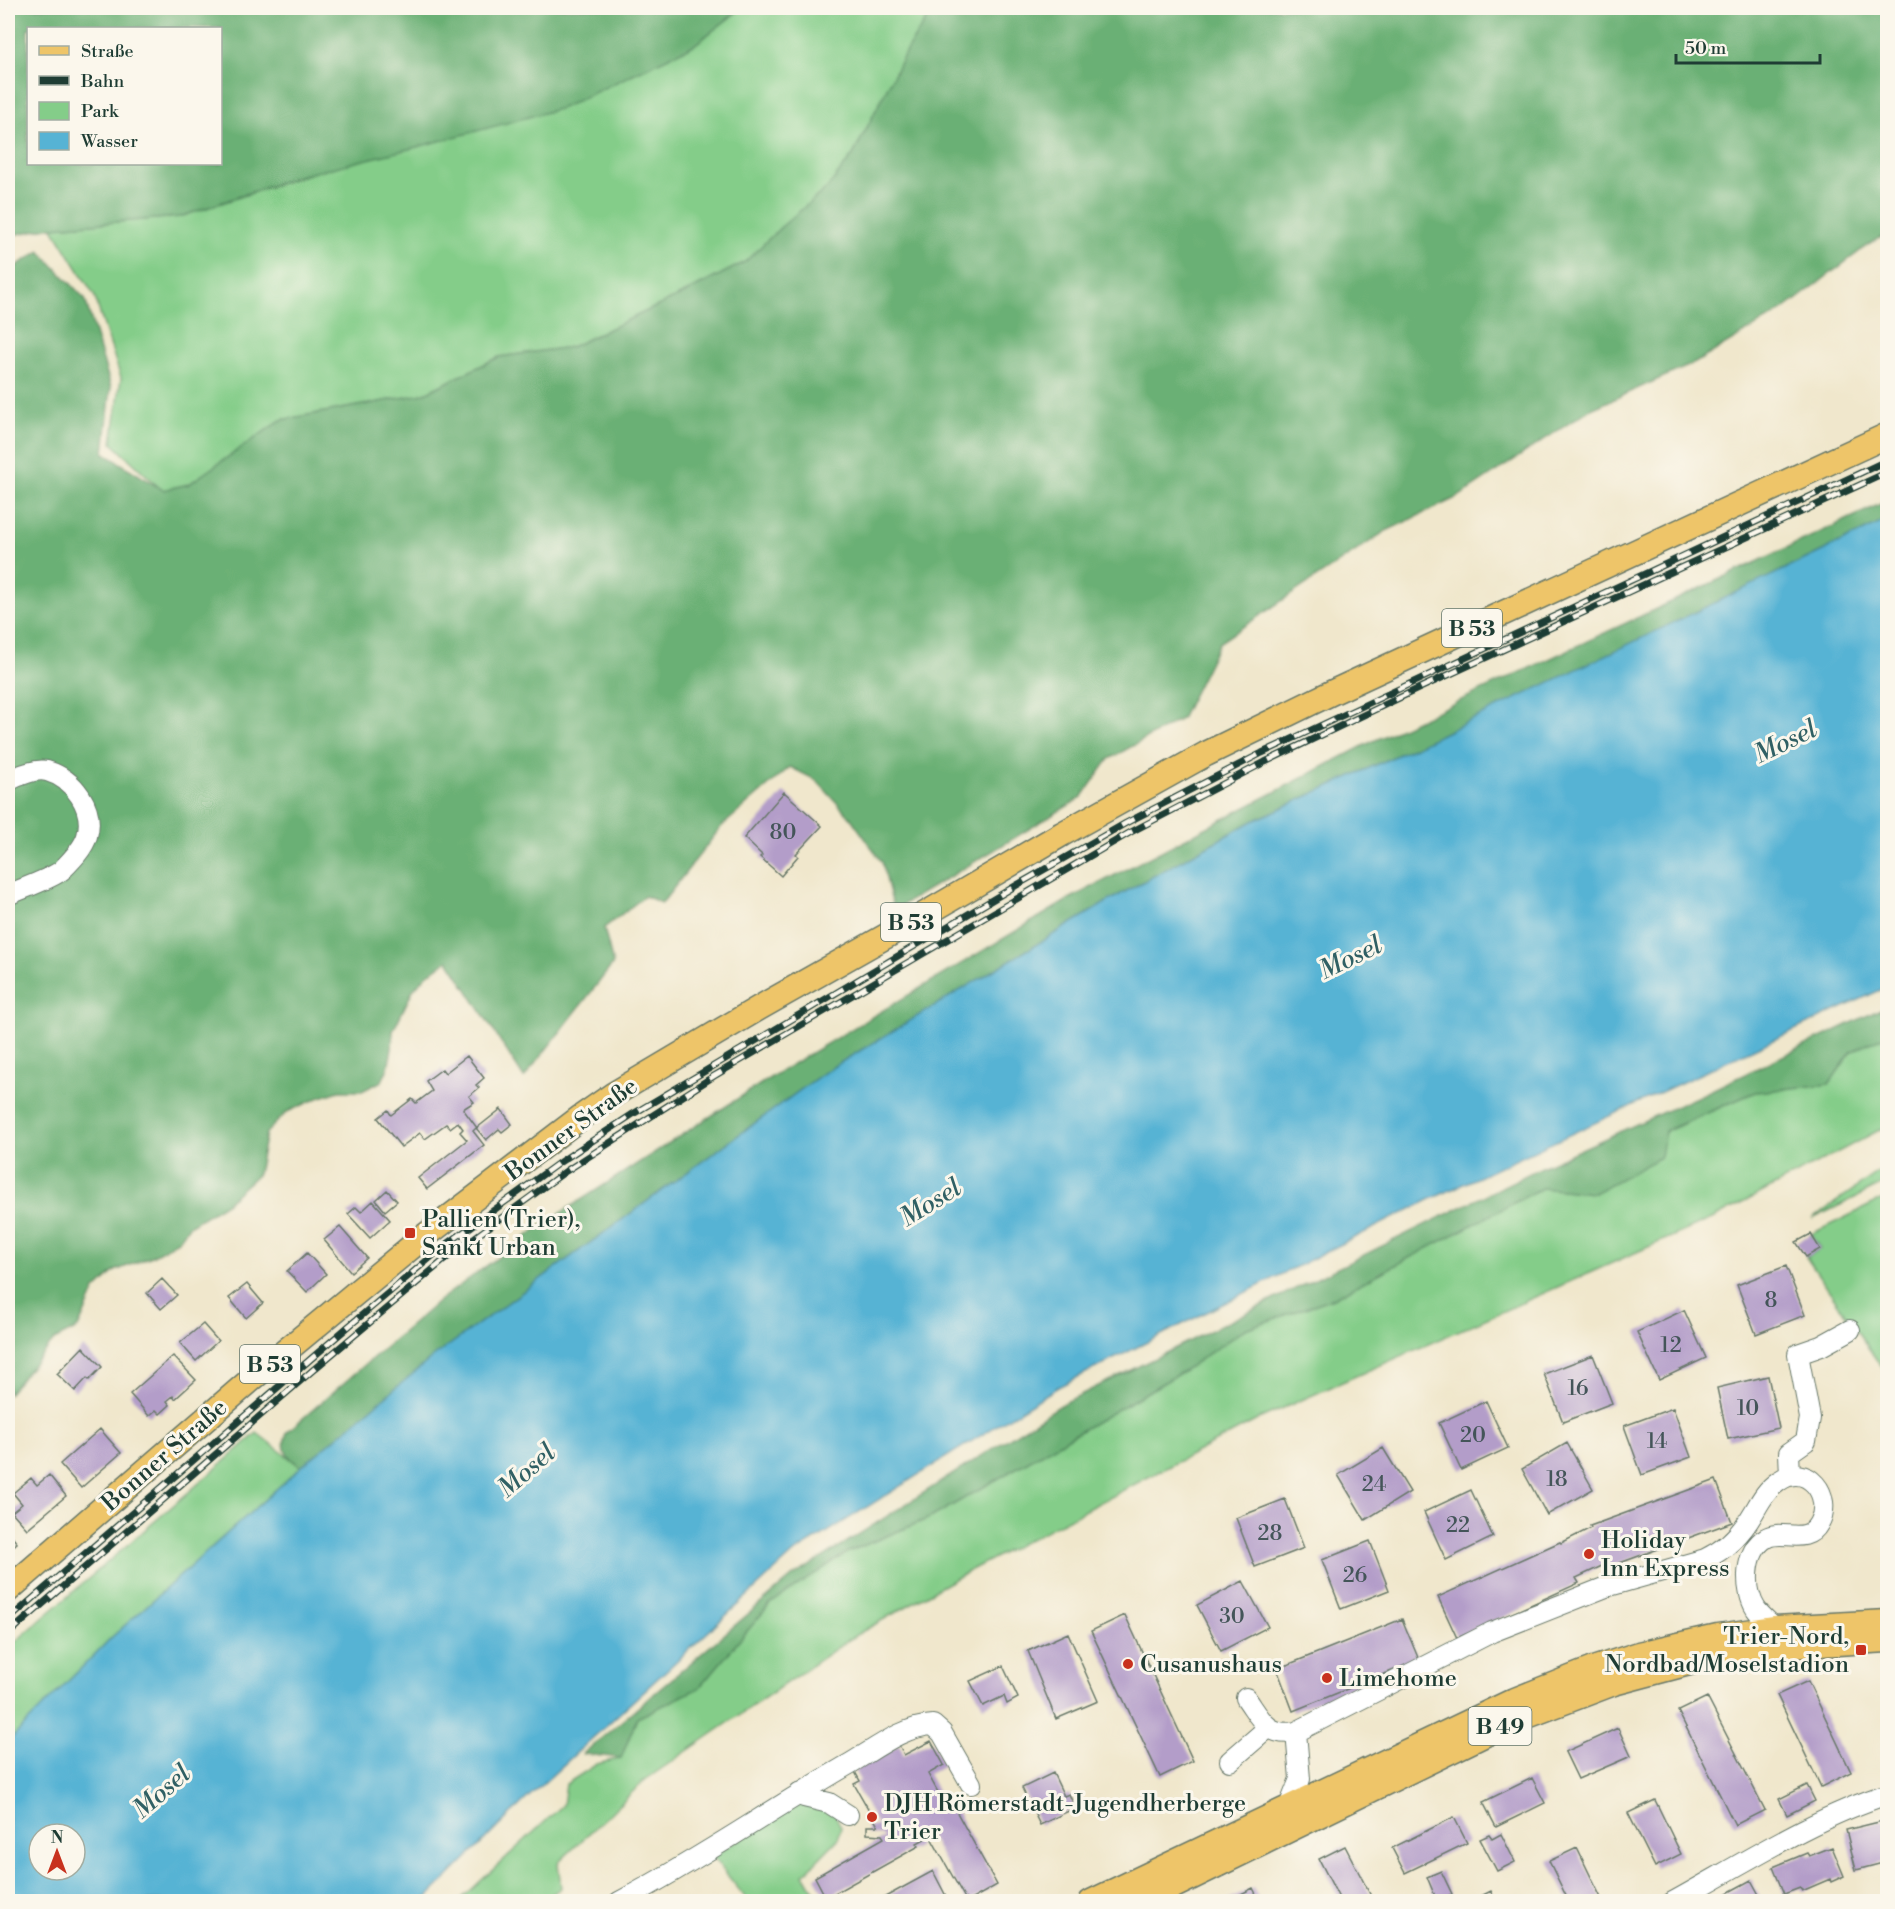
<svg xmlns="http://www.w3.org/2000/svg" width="1895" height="1909" font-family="'Libre Bodoni',serif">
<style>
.green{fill:#84cd89;stroke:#52855e;stroke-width:1.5}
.forest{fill:#6bb075;stroke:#457654;stroke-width:1.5;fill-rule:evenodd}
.water{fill:#56b3d4;stroke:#3a7884;stroke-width:1.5;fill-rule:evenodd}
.building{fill:#b39dc9}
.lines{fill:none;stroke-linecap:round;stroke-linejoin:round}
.minor-casing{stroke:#687869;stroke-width:22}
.major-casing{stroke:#687869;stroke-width:27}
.minor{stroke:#fff;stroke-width:20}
.major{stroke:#eec569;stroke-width:24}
.rail-casing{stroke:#1f3d34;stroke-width:7}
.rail{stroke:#fbf7ec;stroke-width:4.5;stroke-dasharray:14;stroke-linecap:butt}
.poi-dot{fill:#c8321e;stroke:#fbf7ec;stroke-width:2}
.labels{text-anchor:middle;stroke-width:6;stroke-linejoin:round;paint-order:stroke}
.number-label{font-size:21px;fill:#445559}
.shield{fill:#fbf7ec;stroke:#61756b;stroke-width:1.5}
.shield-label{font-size:22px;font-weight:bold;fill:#1f3d34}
.street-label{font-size:24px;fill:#1f3d34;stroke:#fbf7ec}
.poi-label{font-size:24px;fill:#1f3d34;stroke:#fbf7ec;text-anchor:start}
.water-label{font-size:26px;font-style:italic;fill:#306064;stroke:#fbf7ec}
</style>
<rect width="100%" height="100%" fill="#fbf7ec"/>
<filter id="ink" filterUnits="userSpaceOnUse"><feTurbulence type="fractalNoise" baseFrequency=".0167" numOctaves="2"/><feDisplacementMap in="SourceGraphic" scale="12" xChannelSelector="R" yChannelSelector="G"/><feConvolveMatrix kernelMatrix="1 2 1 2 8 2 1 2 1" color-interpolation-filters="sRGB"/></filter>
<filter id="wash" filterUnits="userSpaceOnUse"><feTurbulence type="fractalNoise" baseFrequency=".008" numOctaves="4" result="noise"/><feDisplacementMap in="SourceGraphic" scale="24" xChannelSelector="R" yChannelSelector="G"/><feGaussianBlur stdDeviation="1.35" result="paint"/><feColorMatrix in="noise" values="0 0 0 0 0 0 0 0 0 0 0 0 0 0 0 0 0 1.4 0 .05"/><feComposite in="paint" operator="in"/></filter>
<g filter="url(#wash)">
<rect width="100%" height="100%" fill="#f0e7cc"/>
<path class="green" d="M742,8H934L906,51L853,155L828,187L780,228L745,262L685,293L571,347L499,357L423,394L281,420L189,484L162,490L112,443L121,378L94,295L52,227L180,217L694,45Z
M1887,1035V1126L1714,1218L1263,1417L967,1572L856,1635L645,1780L558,1863L561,1888L542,1901L458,1902L563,1805L566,1784L597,1764L621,1758L637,1718L699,1688L770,1604L848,1552L932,1517L1180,1373L1245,1329L1333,1298L1542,1188L1594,1193L1665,1132L1755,1092L1829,1084L1852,1051Z
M1887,1166V1182L1812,1219Z
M1887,1197V1375L1806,1257L1820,1249L1811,1234Z
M257,1433L301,1467L112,1637L8,1742V1648Z
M793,1805H817L834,1812L841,1827L838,1839L804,1874L820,1901H748L712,1856Z"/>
<path class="forest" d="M8,8H742L694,45L562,108L417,147L295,177L180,217L52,227L8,236ZM28,28H220V164H28Z
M934,8H1887V234L1868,245L1780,312L1695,363L1589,410L1458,497L1386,531L1219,643L1181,719L1109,759L1081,798L894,910L882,862L850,817L816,780L790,767L721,827L662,903L645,896L604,928L613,964L524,1078L448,960L427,975L413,990L393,1031L392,1049L388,1068L382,1081L362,1091H339L318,1098L287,1112L266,1133L258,1174L225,1204L189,1226L178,1241L152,1256L115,1271L95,1290L78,1328L54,1340L8,1394V271L40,251L85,299L111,387L104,453L163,490L189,484L281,420L423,394L499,357L571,347L685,293L745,262L780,228L828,187L853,155L906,51Z
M1887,501V520L1413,748L1253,821L1112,899L828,1070L433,1357L301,1467C287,1456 280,1451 287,1432L440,1300L542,1225L776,1074L1073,897L1365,745Z
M1887,1006V1035L1852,1051L1829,1084L1755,1092L1665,1131L1661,1157L1594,1193L1542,1188L1333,1298L1245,1329L1180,1373L932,1517L848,1552L770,1604L699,1688L637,1718L621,1758L583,1754L792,1577L1064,1403L1546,1165L1699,1096Z"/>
<path class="water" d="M1887,520V987L1429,1200L1058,1387L794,1553L523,1802L424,1901H8V1742L112,1637L301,1467L433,1357L828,1070L1112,899L1253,821L1413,748ZM39,1834H75V1870H39Z"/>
<g id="blocks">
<path class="building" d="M784,792L822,826L796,854L798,856L781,876L760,857L762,855L744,838Z
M467,1056L484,1078L476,1085L479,1088L469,1096L474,1102L463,1109L477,1128L501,1109L512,1124L502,1132L499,1129L486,1140L476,1128L473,1131L484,1145L427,1189L418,1178L467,1140L460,1132L463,1129L458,1122L450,1128L446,1124L425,1139L420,1133L401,1147L378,1118L388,1110L391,1115L412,1099L416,1103L432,1091L426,1081L442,1069L445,1073Z
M387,1190L397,1201L385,1211L376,1200Z
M373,1201L390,1220L370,1238L348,1214L356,1207L361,1212Z
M340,1227L367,1258L351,1272L324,1240Z
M1811,1234L1820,1249L1806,1257L1796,1242Z
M307,1253L326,1274L307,1292L287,1271Z
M1786,1266L1805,1315L1756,1334L1737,1285Z
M162,1279L177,1295L161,1309L147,1293Z
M247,1284L263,1303L246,1318L229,1298Z
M1684,1310L1706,1358L1659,1380L1637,1332Z
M203,1324L218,1341L196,1361L180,1343Z
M83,1347L102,1367L89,1380L87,1378L75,1391L57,1374Z
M1593,1355L1612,1403L1563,1422L1544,1374Z
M173,1356L196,1380L175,1399L173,1396L167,1401L170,1405L160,1414L156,1410L149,1416L130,1394Z
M1768,1376L1779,1428L1728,1439L1717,1388Z
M1486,1401L1508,1448L1461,1470L1439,1423Z
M1673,1408L1691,1457L1642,1475L1624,1426Z
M100,1429L121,1453L81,1488L60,1464Z
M1567,1443L1593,1489L1547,1515L1522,1469Z
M1383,1448L1410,1492L1365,1520L1338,1475Z
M49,1475L66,1496L27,1529L12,1512L22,1504L13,1493L31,1478L37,1485Z
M1716,1480L1732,1522L1606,1568L1604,1565L1576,1578L1579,1583L1457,1638L1438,1597L1560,1542L1561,1543L1591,1528L1590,1526Z
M1471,1490L1493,1537L1446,1560L1424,1512Z
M1285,1499L1304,1548L1255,1567L1236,1518Z
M8,1532L17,1543L8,1551Z
M1370,1541L1389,1590L1341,1609L1322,1560Z
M1243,1581L1268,1627L1221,1651L1197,1605Z
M1125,1615L1193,1761L1160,1777L1091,1631Z
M1402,1619L1419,1660L1293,1711L1277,1669Z
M1068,1633L1098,1701L1056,1719L1028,1651Z
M1003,1666L1018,1698L1007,1704L1004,1696L983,1706L970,1681Z
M1808,1681L1851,1772L1821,1787L1777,1695Z
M1707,1697L1765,1810L1735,1825L1678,1711Z
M1618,1728L1631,1756L1578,1779L1565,1752Z
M931,1741L944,1765L928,1774L944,1803L950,1800L997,1885L967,1902L930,1836L917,1843L919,1846L826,1898L815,1877L884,1838L882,1835L867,1834V1826H878L854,1784L860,1781L854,1770L899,1745L904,1755Z
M1053,1773L1064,1796L1069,1794L1075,1808L1040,1825L1022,1788Z
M1532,1778L1545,1803L1496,1827L1483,1802Z
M1807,1785L1815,1801L1787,1815L1779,1799Z
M1655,1800L1681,1854L1655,1867L1628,1813Z
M1454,1817L1467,1843L1405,1873L1392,1848Z
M1887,1820V1862L1856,1870L1846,1830Z
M1501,1834L1515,1862L1497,1871L1480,1839L1489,1835L1492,1839Z
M1345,1846L1374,1902H1341L1319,1859Z
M1832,1847L1844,1876L1831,1882L1830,1879L1802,1891L1800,1888L1784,1894L1773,1867L1807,1853L1809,1856Z
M1577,1848L1603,1902H1569L1549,1861Z
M933,1871L949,1902H876Z
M1441,1871L1452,1894L1437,1901L1427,1877Z
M1751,1880L1763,1902H1710L1729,1892Z
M1253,1888L1260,1902H1225Z
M1491,1891L1496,1902H1469Z"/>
</g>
</g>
<g filter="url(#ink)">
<use href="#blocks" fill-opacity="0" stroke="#687869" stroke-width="1.5"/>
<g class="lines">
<g class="minor-casing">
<path id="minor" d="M8,781C18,776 35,768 47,771C74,779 95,808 87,836C84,848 71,861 62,870C53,878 21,889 8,895
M1790,1475L1789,1453L1806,1441L1810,1418L1798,1354L1821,1346L1850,1330
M1246,1698C1261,1719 1267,1737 1296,1732L1492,1632L1606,1587L1705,1559C1727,1549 1742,1533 1754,1512C1761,1500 1767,1489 1779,1481C1807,1461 1834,1496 1819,1523C1806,1547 1782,1528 1766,1538C1744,1551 1744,1590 1756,1609C1761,1616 1769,1622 1775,1628
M1230,1761L1268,1728
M799,1793L804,1797L829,1803L848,1815
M1288,1809L1300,1779L1296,1732
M619,1902C699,1860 773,1808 851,1763C875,1749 904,1726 933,1725L942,1733L971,1784
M1673,1902C1740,1865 1815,1817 1888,1794"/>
</g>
<g class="major-casing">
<path id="major" d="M8,1590L253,1378L421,1239L581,1117L614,1094L759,1008L927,913L1062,834L1206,754L1333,692L1888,435
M1091,1902L1515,1700L1593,1669L1639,1654L1718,1636L1775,1628L1888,1622
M1141,1902L1506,1724L1614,1683L1712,1657L1802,1645L1888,1640"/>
</g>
<use href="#minor" class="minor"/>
<use href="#major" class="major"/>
<g class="rail-casing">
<path id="rail" d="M8,1620L349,1326L443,1247L560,1162L633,1114L1017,885L1126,823L1262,753L1888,460
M8,1634L313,1370L449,1256L566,1171L714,1076L1131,832L1265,762L1422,687L1888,472"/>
</g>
<use href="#rail" class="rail"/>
</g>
</g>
<g class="poi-dot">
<rect x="404" y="1227" width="12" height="12" rx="3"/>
<circle cx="1589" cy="1554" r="6"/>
<rect x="1855" y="1644" width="12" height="12" rx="3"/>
<circle cx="1128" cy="1664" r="6"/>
<circle cx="1327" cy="1678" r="6"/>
<circle cx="872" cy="1817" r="6"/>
</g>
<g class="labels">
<g class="number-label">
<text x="783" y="839">80</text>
<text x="1771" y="1307">8</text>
<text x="1671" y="1352">12</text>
<text x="1578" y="1395">16</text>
<text x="1748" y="1415">10</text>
<text x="1473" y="1442">20</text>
<text x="1657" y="1448">14</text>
<text x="1557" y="1486">18</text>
<text x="1374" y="1491">24</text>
<text x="1458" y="1532">22</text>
<text x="1270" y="1540">28</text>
<text x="1355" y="1582">26</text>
<text x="1232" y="1623">30</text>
</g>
<g class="shield">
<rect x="1442" y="609" width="60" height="38" rx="4.5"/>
<rect x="881" y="903" width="60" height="38" rx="4.5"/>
<rect x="240" y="1345" width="60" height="38" rx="4.5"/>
<rect x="1468.5" y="1707" width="63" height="38" rx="4.5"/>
</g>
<g class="shield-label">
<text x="1472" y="636">B 53</text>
<text x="911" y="930">B 53</text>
<text x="270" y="1372">B 53</text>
<text x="1500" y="1734">B 49</text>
</g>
<g class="street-label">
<text transform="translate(571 1129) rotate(-36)" y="8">Bonner Straße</text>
<text transform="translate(164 1455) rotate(-41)" y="8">Bonner Straße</text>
</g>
<g class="poi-label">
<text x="422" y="1227">Pallien (Trier),<tspan x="422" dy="28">Sankt Urban</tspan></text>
<text x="1601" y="1548">Holiday<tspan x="1601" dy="28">Inn Express</tspan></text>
<text x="1849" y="1644" text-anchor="end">Trier-Nord,<tspan x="1849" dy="28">Nordbad/Moselstadion</tspan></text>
<text x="1140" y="1672">Cusanushaus</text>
<text x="1339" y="1686">Limehome</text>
<text x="884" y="1811">DJH Römerstadt-Jugendherberge<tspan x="884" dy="28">Trier</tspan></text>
</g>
<g class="water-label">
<text transform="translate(1785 741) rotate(-26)" y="9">Mosel</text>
<text transform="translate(1350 957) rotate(-26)" y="9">Mosel</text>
<text transform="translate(930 1202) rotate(-32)" y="9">Mosel</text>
<text transform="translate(526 1470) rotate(-41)" y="9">Mosel</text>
<text transform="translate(161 1791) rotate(-41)" y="9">Mosel</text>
</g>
</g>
<rect width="1895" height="1909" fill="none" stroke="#fbf7ec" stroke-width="30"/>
<rect x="27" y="27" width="195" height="138" fill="#fbf7ec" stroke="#a3ada2" stroke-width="1.5"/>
<rect x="39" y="46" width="30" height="9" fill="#eec569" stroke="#a3ada2" stroke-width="1.5"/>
<text x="81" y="57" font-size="18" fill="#1f3d34">Straße</text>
<rect x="39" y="76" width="30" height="9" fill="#1f3d34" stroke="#a3ada2" stroke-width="1.5"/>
<text x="81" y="87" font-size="18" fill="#1f3d34">Bahn</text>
<rect x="39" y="102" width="30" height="18" fill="#84cd89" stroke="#a3ada2" stroke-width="1.5"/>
<text x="81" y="117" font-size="18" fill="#1f3d34">Park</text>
<rect x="39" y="132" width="30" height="18" fill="#56b3d4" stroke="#a3ada2" stroke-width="1.5"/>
<text x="81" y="147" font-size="18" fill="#1f3d34">Wasser</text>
<g transform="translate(57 1852)"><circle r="28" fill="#fbf7ec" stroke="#a3ada2" stroke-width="1.5"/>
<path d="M0-4.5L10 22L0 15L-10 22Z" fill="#c8321e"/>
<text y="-9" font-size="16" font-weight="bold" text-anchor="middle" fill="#1f3d34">N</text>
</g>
<path d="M1676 54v9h144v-9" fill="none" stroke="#1f3d34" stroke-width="3"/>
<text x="1685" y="54" font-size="18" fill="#1f3d34" stroke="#fbf7ec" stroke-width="4.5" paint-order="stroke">50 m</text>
</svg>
